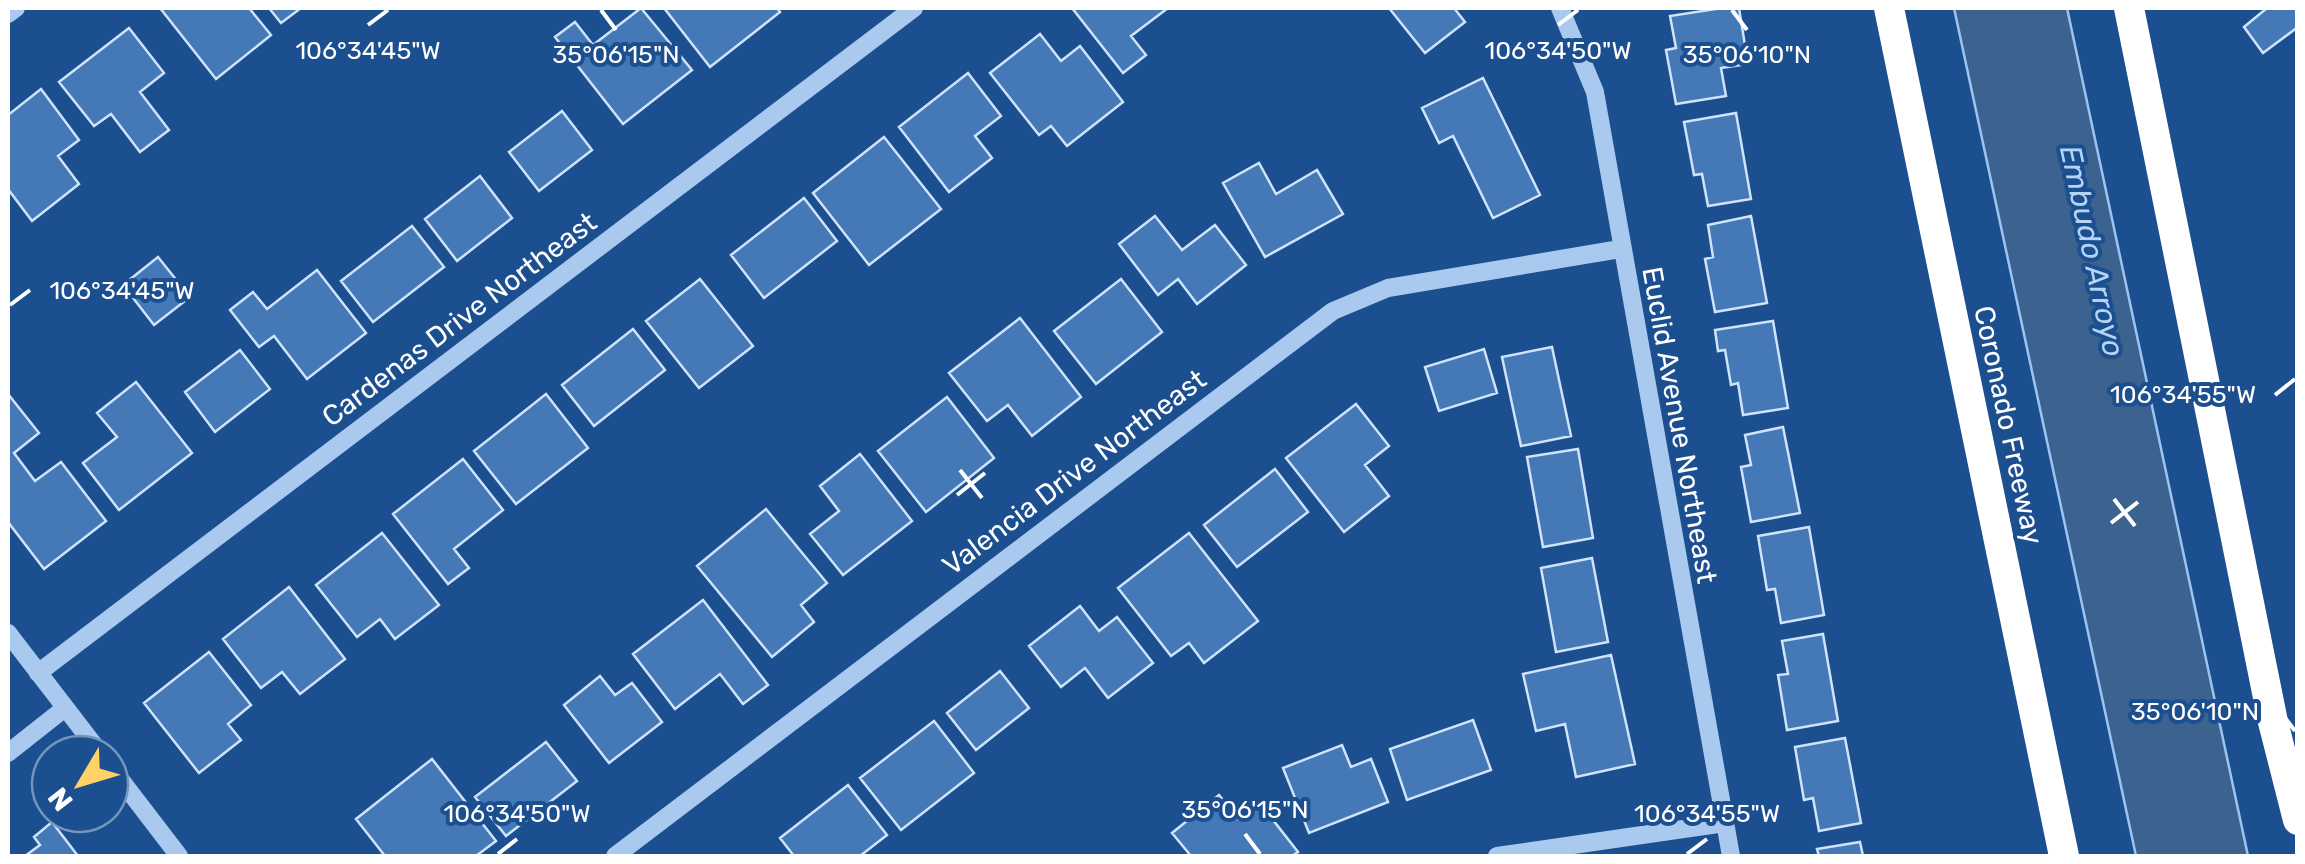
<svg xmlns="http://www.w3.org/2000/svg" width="2305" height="864" font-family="Rubik,sans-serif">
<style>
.water{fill:#3c6290;stroke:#9cc4f0;stroke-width:2.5}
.building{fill:#4478b7;stroke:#cfe3fa;stroke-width:2.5}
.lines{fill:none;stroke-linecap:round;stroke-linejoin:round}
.minor{stroke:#a9c9ee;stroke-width:18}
.highway{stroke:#fff;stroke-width:30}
.ticks{fill:none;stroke:#fff;stroke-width:4}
.labels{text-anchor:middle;stroke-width:8;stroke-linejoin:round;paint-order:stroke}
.street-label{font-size:28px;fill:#fff;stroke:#1b4f8f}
.water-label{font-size:30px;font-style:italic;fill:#b5d3f5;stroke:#1b4f8f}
.ticks-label{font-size:25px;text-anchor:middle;fill:#fff;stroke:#1b4f8f;stroke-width:8;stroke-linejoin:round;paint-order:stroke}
</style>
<rect width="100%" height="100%" fill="#1b4f8f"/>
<path class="water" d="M1954,8H2067L2248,856H2136Z"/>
<path class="building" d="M160,8H249L271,35L216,79Z
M269,8H301L281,23Z
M641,8L692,70L623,124L555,37L575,22L593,45Z
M664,8H777L780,12L710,67Z
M1072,8H1168L1131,36L1146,55L1123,73Z
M1389,8H1454L1465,22L1425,53Z
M1722,8H1739L1748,64L1721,68L1726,96L1676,104L1666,50L1676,48L1670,16Z
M2298,8V27L2263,53L2244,27L2267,8Z
M129,28L164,73L140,92L169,130L140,152L111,114L94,126L59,82Z
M1040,34L1061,61L1080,46L1123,102L1067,146L1051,126L1039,135L990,73Z
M968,73L1001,116L975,136L992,158L949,192L899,127Z
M1483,78L1540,195L1493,218L1453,136L1439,143L1422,108Z
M41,89L79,140L58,156L79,184L32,221L8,189V115Z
M562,111L592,150L539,191L509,152Z
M1736,113L1751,199L1708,206L1702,174L1694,175L1684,122Z
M884,137L941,209L869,265L813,193Z
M1259,163L1276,194L1317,170L1343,214L1265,257L1223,183Z
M480,176L512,218L457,261L425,219Z
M804,198L837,241L764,298L731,255Z
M1155,216L1182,250L1215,225L1246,265L1197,304L1178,279L1158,295L1119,244Z
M1751,216L1767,303L1715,312L1705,259L1713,257L1708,225Z
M412,226L444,267L373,322L341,281Z
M158,257L190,297L154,325L123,285Z
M317,270L366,333L307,379L274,336L259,347L230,310L253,292L267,309Z
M700,279L753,346L699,388L646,321Z
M1121,279L1162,332L1096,384L1054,331Z
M1020,318L1081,397L1032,436L1008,405L987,421L949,373Z
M1773,321L1788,408L1743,415L1738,383L1731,385L1725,350L1718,351L1715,330Z
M633,329L665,370L594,426L562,385Z
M1552,347L1571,436L1521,446L1502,357Z
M1484,349L1497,393L1439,411L1425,367Z
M240,350L270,389L215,432L185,392Z
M136,382L192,453L119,510L83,463L117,437L97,413Z
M8,394L39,433L14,453L35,481L61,462L106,521L44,569L8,522Z
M546,394L588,448L516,504L474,451Z
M947,397L994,458L926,512L878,451Z
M1356,404L1389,446L1365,465L1389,496L1344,532L1286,458Z
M1783,427L1800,513L1751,522L1741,467L1751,465L1745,435Z
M1578,449L1593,538L1543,547L1527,457Z
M860,454L912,521L843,575L810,534L839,511L820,486Z
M463,459L503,510L454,549L469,568L448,584L393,514Z
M1275,469L1308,512L1237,567L1204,525Z
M766,509L827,583L801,605L814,622L772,657L697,566Z
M1809,527L1824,615L1781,623L1775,589L1767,590L1758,536Z
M382,533L439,605L395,639L380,619L357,637L316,585Z
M1189,533L1258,621L1204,663L1189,643L1171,656L1118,588Z
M1592,558L1608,642L1556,652L1541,568Z
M289,587L345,659L300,694L282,672L261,688L223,639Z
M703,600L768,685L743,704L720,674L675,709L633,654Z
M1080,606L1099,631L1117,617L1153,663L1108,698L1085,668L1061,687L1029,646Z
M1823,634L1838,721L1787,730L1778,675L1788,674L1782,641Z
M209,652L251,705L228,724L241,740L199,773L144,703Z
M1611,655L1635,764L1576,777L1565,724L1536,731L1523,674Z
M1000,671L1029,708L976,750L947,713Z
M600,676L615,695L632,683L662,722L609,763L564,705Z
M1473,720L1491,770L1407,800L1390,749Z
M934,721L974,773L901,830L860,778Z
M1845,738L1861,823L1819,831L1813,798L1804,800L1795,747Z
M546,742L577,781L506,836L475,797Z
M1342,745L1351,767L1371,759L1388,802L1309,833L1283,768Z
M432,759L496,841L476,856H385L356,819Z
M848,785L887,835L860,856H794L780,838Z
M1219,795L1238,819L1259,802L1298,852L1292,856H1191L1172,833Z
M52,822L78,856H25L40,845L34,837Z
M1860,842L1863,856H1819L1817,849Z"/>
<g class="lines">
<path class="minor" d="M1560,8L1595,92L1731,856
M8,14L16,8
M8,633L101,754
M38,673L914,8
M8,753L65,708
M110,766L179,856
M615,856L1333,311L1388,288L1620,249
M1497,856L1725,823"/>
<path class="highway" d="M1889,8L2064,856
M2129,8L2273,722L2298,820"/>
</g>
<path class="ticks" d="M601,10L616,30M1732,10L1747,30M368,25L388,10M1558,25L1578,10M10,305L30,290M2275,395L2295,379M960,470L982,498M957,495L985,473M2114,499L2135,526M2111,523L2138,502M2280,711L2295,731M1245,834L1260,854M498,854L517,839M1687,854L1707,839"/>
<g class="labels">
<g class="street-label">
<text transform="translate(459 319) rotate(-37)" y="10">Cardenas Drive Northeast</text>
<text transform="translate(1680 425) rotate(80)" y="10">Euclid Avenue Northeast</text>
<text transform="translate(2009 425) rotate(78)" y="10">Coronado Freeway</text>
<text transform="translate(1074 472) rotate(-37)" y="10">Valencia Drive Northeast</text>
</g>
<g class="water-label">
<text transform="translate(2092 251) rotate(78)" y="10">Embudo Arroyo</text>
</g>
</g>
<g class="ticks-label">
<text x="368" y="59">106°34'45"W</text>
<text x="1558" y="59">106°34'50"W</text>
<text x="616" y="63">35°06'15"N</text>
<text x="1747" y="63">35°06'10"N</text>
<text x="122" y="299">106°34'45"W</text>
<text x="2183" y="403">106°34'55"W</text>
<text x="2195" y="720">35°06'10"N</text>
<text x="1245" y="818">35°06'15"N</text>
<text x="517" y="822">106°34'50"W</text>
<text x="1707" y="822">106°34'55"W</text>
</g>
<rect width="2305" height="864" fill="none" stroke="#ffffff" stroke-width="20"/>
<g transform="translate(80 784) rotate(232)"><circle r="48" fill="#1b4f8f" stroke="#7695bc" stroke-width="2.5"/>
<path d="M0-8L18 38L0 25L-18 38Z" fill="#ffd166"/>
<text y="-15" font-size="28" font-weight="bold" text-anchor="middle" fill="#ffffff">N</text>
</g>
</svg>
